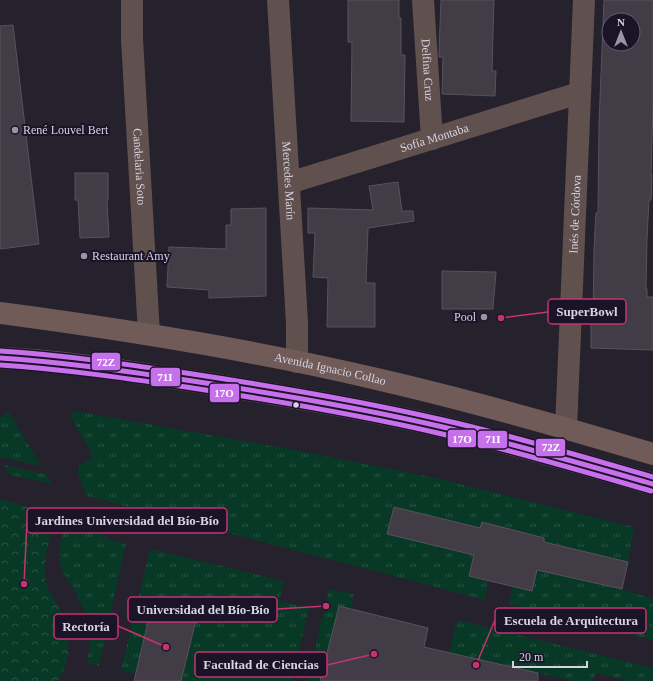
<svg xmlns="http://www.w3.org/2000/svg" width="653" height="681" font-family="Georgia,serif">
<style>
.grass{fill:url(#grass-tufts)}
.park{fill:url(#park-crowns)}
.building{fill:#413c46;stroke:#58525c;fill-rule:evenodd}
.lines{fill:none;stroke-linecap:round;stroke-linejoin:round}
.minor{stroke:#61514e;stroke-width:22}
.secondary{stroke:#705b58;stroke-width:22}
.bus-1-casing{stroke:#1b1328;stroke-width:8}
.bus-2-casing{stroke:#1b1328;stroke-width:8}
.bus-3-casing{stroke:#1b1328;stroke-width:8}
.bus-1{stroke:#c770ec;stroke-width:5}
.bus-2{stroke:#c770ec;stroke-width:5}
.bus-3{stroke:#c770ec;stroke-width:5}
.poi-dot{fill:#9995a3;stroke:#1b1328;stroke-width:1.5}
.bus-dot{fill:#d8d3e2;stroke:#1b1328;stroke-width:1.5}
.labels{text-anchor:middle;stroke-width:4;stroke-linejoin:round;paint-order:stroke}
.street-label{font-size:12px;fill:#d8d3e2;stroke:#1b1328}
.poi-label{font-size:12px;fill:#d8d3e2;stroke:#1b1328;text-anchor:start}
.leader{fill:none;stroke:#c5346f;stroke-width:1.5}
.callout-dot{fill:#c5346f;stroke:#1b1328;stroke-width:1.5}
.callout{fill:#1b1328;stroke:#c5346f;stroke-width:1.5}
.callout-label{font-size:13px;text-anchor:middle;font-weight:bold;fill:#d8d3e2}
.line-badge{stroke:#1b1328;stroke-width:1.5}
.badge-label{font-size:11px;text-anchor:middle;font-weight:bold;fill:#fff}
</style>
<defs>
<pattern id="grass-tufts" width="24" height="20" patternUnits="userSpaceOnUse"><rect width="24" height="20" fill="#083826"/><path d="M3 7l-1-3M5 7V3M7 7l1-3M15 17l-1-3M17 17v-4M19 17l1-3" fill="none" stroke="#2b5445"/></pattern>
<pattern id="park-crowns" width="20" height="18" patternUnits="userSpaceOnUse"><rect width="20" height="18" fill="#083826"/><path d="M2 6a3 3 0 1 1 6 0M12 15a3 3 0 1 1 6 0" fill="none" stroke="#2b5445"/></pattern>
</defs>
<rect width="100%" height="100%" fill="#25212d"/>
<path class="grass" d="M75,411L311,453L435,478L634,527L628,562L544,542V538L482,523L480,528L394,507L387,534L474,555L469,576L488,581L485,600L87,496L78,475V467L93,456L70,416Z
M9,412L41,466L0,457V417Z
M4,465L46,474L52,484L10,475Z
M65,522L93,528L109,539L126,544L99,666L87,663L91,636L88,619L75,592L62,570L59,562V552Z
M150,549L284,581L279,601L309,608L292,681H181L151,610L136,674L121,670Z
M537,570L622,589L653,599V640L509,604L512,587L532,591Z
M329,589L354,594L351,608L339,606L320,681H307Z
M457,620L653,668V681H628L596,673L593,681H574L449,653Z"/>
<path class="park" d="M0,499L56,515C51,534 44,555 45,575C45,586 53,596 58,606C70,629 74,659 57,681H0Z"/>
<path class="building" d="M348,0H399V18H401V55H405L404,122L351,121L352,42H348Z
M441,0H494L492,71H496L495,96L442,94L443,57H439V52Z
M604,0H653V105L651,175H652L651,200H649L647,239L646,289H647V297H653V350L591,348V323H593L594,249L596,213H598L599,124ZM609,20H633V44H609Z
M13,25L39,244L0,249V26Z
M75,173H108V200H107L109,237L80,238L78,200H75Z
M398,182L402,211H413L414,221L368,228L366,283H375V327H327L328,278L313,277L315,233H308V208L373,210L369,186Z
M266,208V296L209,298V290L167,287L169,247L226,249V225H231V209Z
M442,271L496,272L493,309H442Z
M394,507L480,528L482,522L544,538V542L628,562L622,589L537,570L532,591L469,576L474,555L387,534Z
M339,606L428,628L424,647L538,673V681H320Z
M151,609L196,620L181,681H134Z"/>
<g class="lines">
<g class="minor">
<path id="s1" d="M132,0V39L149,334"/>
<path id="s2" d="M278,0L297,323V362"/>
<path id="s3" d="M423,0L432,139"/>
<path id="s4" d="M289,183L579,93"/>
<path id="s5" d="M566,429L584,0"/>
</g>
<g class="secondary">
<path id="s6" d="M0,313C128,330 255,350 381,380C472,401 563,427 653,454"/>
<path d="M0,358C69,361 138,373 206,383C285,396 365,409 443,427C514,444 583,464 653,484"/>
</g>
<g class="bus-1-casing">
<path id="bus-1" d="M0,358C63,362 124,371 186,380C272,393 358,407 443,427C514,444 583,464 653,484"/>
</g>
<g class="bus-2-casing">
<path id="bus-2" d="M0,365C62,369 124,378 186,387C271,400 357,414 442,434C512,450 582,471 651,491"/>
</g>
<g class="bus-3-casing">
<path id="bus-3" d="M0,351C63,355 125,364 186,373C272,386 358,400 443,420C514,436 583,457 653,477"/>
</g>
<use href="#bus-1" class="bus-1"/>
<use href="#bus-2" class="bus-2"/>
<use href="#bus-3" class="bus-3"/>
</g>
<g class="poi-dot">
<circle cx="15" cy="130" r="4"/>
<circle cx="84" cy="256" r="4"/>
<circle cx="484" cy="317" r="4"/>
</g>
<circle class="bus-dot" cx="296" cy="405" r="3.5"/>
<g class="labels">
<g class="street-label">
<text dy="4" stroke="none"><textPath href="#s3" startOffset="70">Delfina Cruz</textPath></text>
<text dy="4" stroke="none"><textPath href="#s4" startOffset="152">Sofía Montaba</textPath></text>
<text dy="4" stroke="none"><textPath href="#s1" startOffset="167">Candelaria Soto</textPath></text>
<text dy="4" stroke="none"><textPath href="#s2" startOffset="181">Mercedes Marín</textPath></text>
<text dy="4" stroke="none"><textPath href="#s5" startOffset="215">Inés de Córdova</textPath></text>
<text dy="4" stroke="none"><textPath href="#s6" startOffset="335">Avenida Ignacio Collao</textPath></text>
</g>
<g class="poi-label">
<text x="23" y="134">René Louvel Bert</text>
<text x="92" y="260">Restaurant Amy</text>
<text x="476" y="321" text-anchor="end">Pool</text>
</g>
</g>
<path class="leader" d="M501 318L548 312M24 584L27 521M326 606L277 609M476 665L495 620M166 647L118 626M374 654L327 665"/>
<g class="callout-dot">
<circle cx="501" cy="318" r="4"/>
<circle cx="24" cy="584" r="4"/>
<circle cx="326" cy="606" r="4"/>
<circle cx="476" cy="665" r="4"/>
<circle cx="166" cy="647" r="4"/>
<circle cx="374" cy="654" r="4"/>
</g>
<g class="callout">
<rect x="548" y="299" width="78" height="25" rx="4"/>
<rect x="27" y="508" width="200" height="25" rx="4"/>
<rect x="128" y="597" width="149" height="25" rx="4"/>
<rect x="495" y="608" width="151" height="25" rx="4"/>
<rect x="54" y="614" width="64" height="25" rx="4"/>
<rect x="195" y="652" width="132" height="25" rx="4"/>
</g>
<g class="callout-label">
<text x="587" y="316">SuperBowl</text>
<text x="127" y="525">Jardines Universidad del Bío-Bío</text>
<text x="203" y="614">Universidad del Bío-Bío</text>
<text x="571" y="625">Escuela de Arquitectura</text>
<text x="86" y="631">Rectoría</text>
<text x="261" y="669">Facultad de Ciencias</text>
</g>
<g class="line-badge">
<rect x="91" y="352" width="30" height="19" rx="4" fill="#c770ec"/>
<rect x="150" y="367" width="31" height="20" rx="4" fill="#c770ec"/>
<rect x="209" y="383" width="31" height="20" rx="4" fill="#c770ec"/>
<rect x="447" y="429" width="30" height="19" rx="4" fill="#c770ec"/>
<rect x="477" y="430" width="31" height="19" rx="4" fill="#c770ec"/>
<rect x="535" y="438" width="31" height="19" rx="4" fill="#c770ec"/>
</g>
<g class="badge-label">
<text x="106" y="366">72Z</text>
<text x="165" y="381">71I</text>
<text x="224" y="397">17O</text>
<text x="462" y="443">17O</text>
<text x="493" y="443">71I</text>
<text x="551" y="451">72Z</text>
</g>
<g transform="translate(621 32)"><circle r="19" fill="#1b1328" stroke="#676072"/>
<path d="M0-3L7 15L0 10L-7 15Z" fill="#9995a3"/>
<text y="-6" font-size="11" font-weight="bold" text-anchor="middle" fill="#d8d3e2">N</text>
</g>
<path d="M513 661v6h74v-6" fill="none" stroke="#d8d3e2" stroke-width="2"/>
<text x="519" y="661" font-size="12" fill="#d8d3e2" stroke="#1b1328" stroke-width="3" paint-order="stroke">20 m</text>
</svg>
